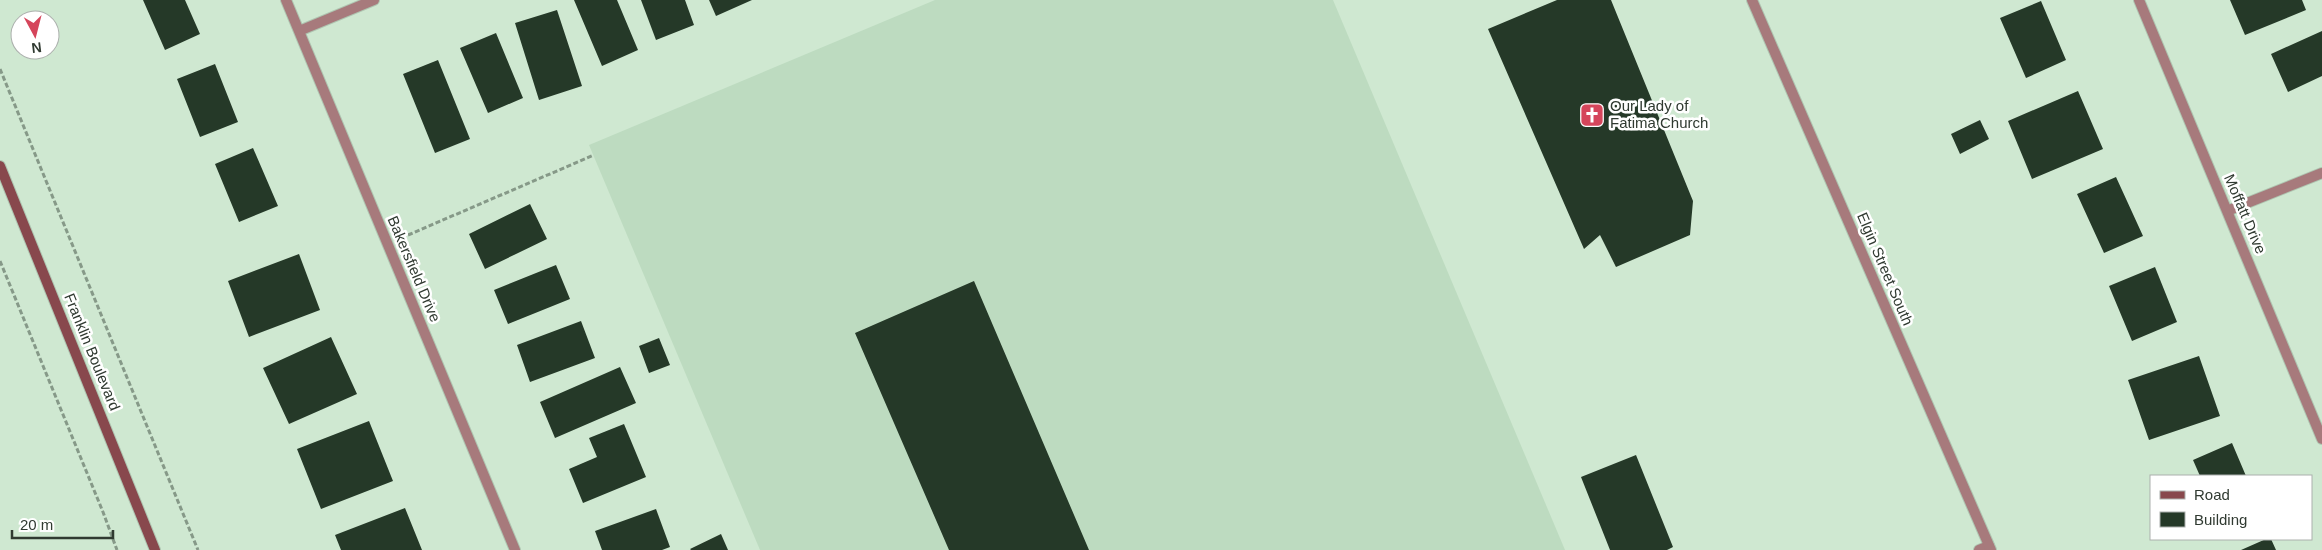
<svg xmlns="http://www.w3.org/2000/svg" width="2322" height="550" font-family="Arial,sans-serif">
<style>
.built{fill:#bddbc0}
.building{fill:#253928}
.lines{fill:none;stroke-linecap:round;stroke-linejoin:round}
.minor-casing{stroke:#afc5b1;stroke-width:12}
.tertiary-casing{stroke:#afc5b1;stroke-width:12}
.secondary-casing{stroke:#afc5b1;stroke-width:12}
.path{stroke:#869988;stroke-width:3;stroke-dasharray:5 2.5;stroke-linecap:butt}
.minor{stroke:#a77a7c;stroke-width:10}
.tertiary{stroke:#a77a7c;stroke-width:10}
.secondary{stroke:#88484d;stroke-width:10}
.labels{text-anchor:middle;stroke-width:5;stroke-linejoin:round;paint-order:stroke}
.poi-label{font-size:15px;fill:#303a31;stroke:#fff;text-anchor:start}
.street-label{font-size:15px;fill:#303a31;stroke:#fff}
</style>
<rect width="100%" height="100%" fill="#cfe8d1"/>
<path class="built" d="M935,0H1333L1565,550H760L589,145Z"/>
<path class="building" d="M143,0H185L200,34L165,50Z
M574,0H617L638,50L602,66Z
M641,0H685L694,25L656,40Z
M709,0H752L716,16Z
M1557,0H1611L1693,201L1690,235L1616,267L1600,235L1584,249L1488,29Z
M2230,0H2302L2306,10L2245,35Z
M2041,1L2066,60L2026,78L2000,18Z
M557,10L582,86L539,100L515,23Z
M2322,31V76L2288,92L2271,54Z
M496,33L523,98L488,113L460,48Z
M438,60L470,139L435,153L403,74Z
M215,64L238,122L200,137L177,79Z
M2078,91L2103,149L2032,179L2008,121Z
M1980,120L1989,139L1960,154L1951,134Z
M253,148L278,206L239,222L215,164Z
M2116,177L2143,236L2104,253L2077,194Z
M530,204L547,239L485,269L469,234Z
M299,254L320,310L249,337L228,281Z
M556,265L570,299L508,324L494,290Z
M2155,267L2177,322L2132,341L2109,286Z
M974,281L1089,550H949L855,333Z
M581,321L595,358L530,382L517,345Z
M331,337L357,394L289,424L263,368Z
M659,338L670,365L649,373L639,346Z
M2199,356L2220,416L2149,440L2128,380Z
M620,367L636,403L555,438L540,402Z
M369,421L393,481L321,509L297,449Z
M624,424L646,477L583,503L569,469L597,457L589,438Z
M2232,443L2246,476H2200L2193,460Z
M1636,455L1673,547L1667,550H1610L1581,477Z
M405,508L422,550H341L335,535Z
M656,509L670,547L662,550H602L595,531Z
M721,534L728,550H691L690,549Z
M2266,539H2271L2276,550H2241Z"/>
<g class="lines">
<g class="minor-casing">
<path id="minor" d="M286,0L515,550
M2139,0L2322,439
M299,31L374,0
M2227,211L2322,173
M1979,550L1989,546"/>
</g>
<g class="tertiary-casing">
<path id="tertiary" d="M1752,0L1991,550"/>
</g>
<g class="secondary-casing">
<path id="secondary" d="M0,166L155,550"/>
</g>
<path class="path" d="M0,69L198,550
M408,235L594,155
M0,261L103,512L117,550"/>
<use href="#minor" class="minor"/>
<use href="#tertiary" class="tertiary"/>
<use href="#secondary" class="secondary"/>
</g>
<defs>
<g id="church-square" transform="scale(1.25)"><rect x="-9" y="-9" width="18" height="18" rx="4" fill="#d5455b" stroke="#fff"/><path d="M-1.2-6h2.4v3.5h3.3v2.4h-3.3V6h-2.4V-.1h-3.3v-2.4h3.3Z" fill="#fff"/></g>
</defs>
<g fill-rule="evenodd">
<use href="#church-square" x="1592" y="115"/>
</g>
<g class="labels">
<g class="poi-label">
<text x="1610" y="111">Our Lady of<tspan x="1610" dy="17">Fatima Church</tspan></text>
</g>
<g class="street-label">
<text transform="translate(2245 214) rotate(67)" y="5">Moffatt Drive</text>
<text transform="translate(414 269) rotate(67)" y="5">Bakersfield Drive</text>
<text transform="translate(1885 269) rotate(67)" y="5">Elgin Street South</text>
<text transform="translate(92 352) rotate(68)" y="5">Franklin Boulevard</text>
</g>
</g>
<rect x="2150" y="475" width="162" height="65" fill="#ffffff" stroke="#acb0ad"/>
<rect x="2160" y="491" width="25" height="8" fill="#88484d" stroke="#acb0ad"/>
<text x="2194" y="500" font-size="15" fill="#303a31">Road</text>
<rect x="2160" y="512" width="25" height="15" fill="#253928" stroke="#acb0ad"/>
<text x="2194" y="525" font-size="15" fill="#303a31">Building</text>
<g transform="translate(35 35) rotate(173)"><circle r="24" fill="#ffffff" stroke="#acb0ad"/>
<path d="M0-4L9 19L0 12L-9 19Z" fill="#d5455b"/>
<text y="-8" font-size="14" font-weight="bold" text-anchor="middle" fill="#303a31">N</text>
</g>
<path d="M12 530v8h101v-8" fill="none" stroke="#303a31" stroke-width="2.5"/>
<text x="20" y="530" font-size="15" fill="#303a31" stroke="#ffffff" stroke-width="4" paint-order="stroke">20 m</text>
</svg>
